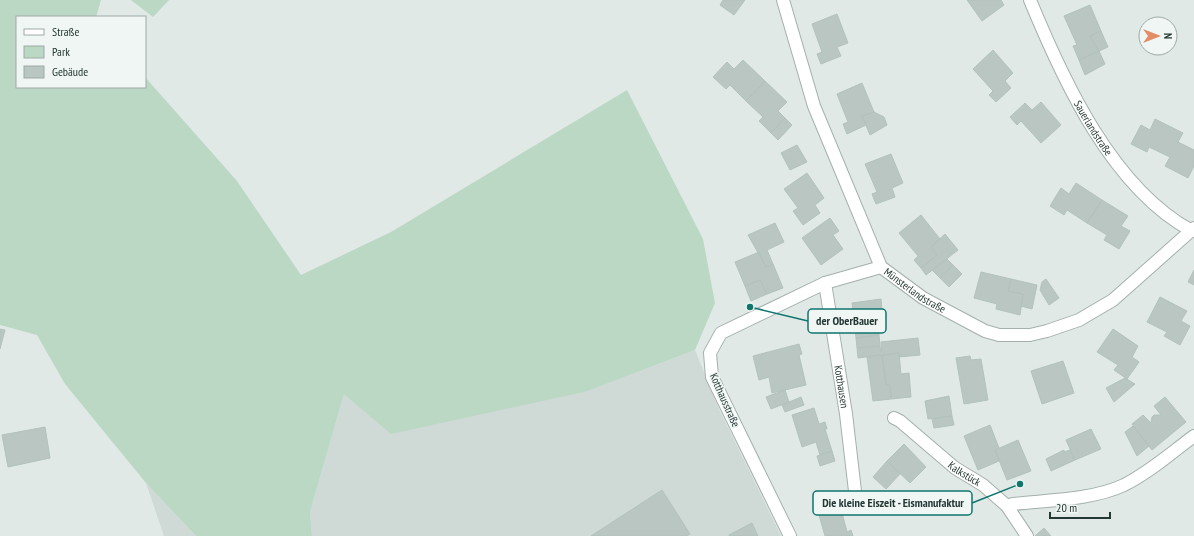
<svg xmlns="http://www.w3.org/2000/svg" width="1194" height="536" font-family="'PT Sans Narrow',sans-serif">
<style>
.built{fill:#cfd9d5}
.green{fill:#bbd8c5}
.building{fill:#b9c6c2;stroke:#b3c2bd}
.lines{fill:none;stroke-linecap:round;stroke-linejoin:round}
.minor-casing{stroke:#a4b0ad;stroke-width:14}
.minor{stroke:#fff;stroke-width:12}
.labels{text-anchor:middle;stroke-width:3;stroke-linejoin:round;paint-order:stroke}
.street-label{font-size:11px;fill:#233733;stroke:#f0f6f4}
.leader{fill:none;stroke:#0f766e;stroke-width:1.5}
.callout-dot{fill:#0f766e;stroke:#f0f6f4;stroke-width:1.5}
.callout{fill:#f0f6f4;stroke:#0f766e;stroke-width:1.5}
.callout-label{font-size:12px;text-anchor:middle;font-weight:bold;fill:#233733}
</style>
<rect width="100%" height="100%" fill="#e0e9e6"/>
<path class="built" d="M695,350L719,409L781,536H312L310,512L344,394L588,391Z
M146,483L196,536H164Z"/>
<path class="green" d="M0,0H101L96,17H17V87H145V77L237,181L301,275L391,232L627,90L703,239L715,303L695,350L588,391L391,434L344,394L310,512L312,536H196L146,483L65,384L37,335L0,325Z
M131,0H169L153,17Z"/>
<path class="building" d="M723,0H745L734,15L720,5Z
M967,0H1001L1004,5L982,21Z
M1090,5L1101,31L1090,36L1099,51L1079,60L1073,46L1077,45L1064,16Z
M837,14L848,43L837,47L841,56L821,64L817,54L822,52L812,24Z
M1101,31L1108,47L1099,51L1090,36Z
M993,50L1013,73L1005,81L1011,88L996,102L989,95L993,91L973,69Z
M1099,51L1105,64L1085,75L1079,60Z
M743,60L765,81L746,101L730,85L726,89L713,77L727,62L734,69Z
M765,81L787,102L778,111L785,118L771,133L759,121L763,117L746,101Z
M862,83L874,112L862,116L866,125L847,134L843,124L848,122L837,94Z
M1041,102L1061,125L1041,143L1021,121L1017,125L1010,117L1025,103L1032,110Z
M874,112L884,117L887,125L870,135L862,116Z
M785,118L792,125L778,140L771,133Z
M1155,119L1183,133L1178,142L1194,150V166L1188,178L1165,166L1170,157L1149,147L1147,152L1131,144L1141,125L1150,130Z
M797,145L807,162L790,170L781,153Z
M891,154L903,183L892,188L895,197L876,204L872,194L877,192L865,164Z
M807,173L824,198L815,205L820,213L803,225L793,211L798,208L784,189Z
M1076,183L1102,200L1087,223L1067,210L1064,215L1050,206L1061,188L1069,194Z
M1102,200L1128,216L1121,226L1130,231L1119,249L1104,240L1107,235L1087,223Z
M921,215L940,239L931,247L937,255L921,268L914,260L918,256L899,233Z
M830,218L839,231L833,235L843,249L821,265L802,238Z
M775,223L784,242L767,250L773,264L766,267L748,235Z
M945,234L958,250L926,275L921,268L937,255L931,247Z
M759,252L766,267L773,264L783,288L767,294L760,280L745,286L735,262Z
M947,259L953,265L940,278L932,270Z
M953,265L962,274L949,287L940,278Z
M1194,270V285L1188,282Z
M981,272L1011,279L1008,291L1023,294L1020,315L996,309L997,304L974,298Z
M1011,279L1037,285L1032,309L1021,306L1023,294L1008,291Z
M1046,279L1059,298L1049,305L1040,290L1042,282Z
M760,280L767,294L751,301L745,286Z
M1160,297L1187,311L1181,321L1190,326L1180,345L1164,336L1167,332L1147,322Z
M881,299L883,324H878L879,335L856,338L852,303Z
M0,329L5,330L0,349Z
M1113,329L1138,346L1132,357L1139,362L1127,379L1114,370L1118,365L1097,352Z
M879,335L880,346L857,348L856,338Z
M918,338L920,355L899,357V353L882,355L881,342Z
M799,344L802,354L799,355L806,385L772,393L769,377L759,380L753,356Z
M880,346L881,355L858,358L857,348Z
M899,353L901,374L909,373L911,397L891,399L890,385H886L882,355Z
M882,355L886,385H890L891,399L873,401L867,357Z
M970,356L971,360L981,359L988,400L964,404L956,358Z
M1063,361L1074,393L1042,404L1031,371Z
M1125,378L1135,384L1114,402L1106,388Z
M785,390L789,402L771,409L766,397Z
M949,396L952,416L928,419L925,401Z
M801,397L804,405L785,412L782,405Z
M1165,397L1186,422L1152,450L1132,424L1143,415L1151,423L1152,417L1154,415H1161L1154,406Z
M814,408L819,424L825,422L827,429H825L832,451L820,455L816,442L802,447L792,415Z
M952,416L954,425L934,428L932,419Z
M990,425L999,448L995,450L999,461L978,470L964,436Z
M1133,426L1149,446L1137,456L1125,432Z
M45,427L50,458L8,467L2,435Z
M1091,429L1101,449L1075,460L1066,440Z
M1018,440L1031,471L1007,480L995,450Z
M904,444L926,467L910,483L887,461Z
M1064,450V452L1070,450L1075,460L1051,471L1046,459Z
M832,451L835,461L820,466L817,456Z
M887,461L900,474L886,489L873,477Z
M662,490L690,534L687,536H591Z
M841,509L847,532L851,530L853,536H825L819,515Z
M752,523L758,536H729V535Z
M1044,528L1051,536H1035Z"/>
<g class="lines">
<g class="minor-casing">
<g id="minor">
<path id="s1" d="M783,0L814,106L881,267L923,298L985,331L999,335H1030L1047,331L1079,320L1113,300L1194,228"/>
<path id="s2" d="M1030,0C1063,80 1112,188 1192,231"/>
<path id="s3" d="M825,283L846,414L855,491"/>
<path id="s4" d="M894,418L900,421L955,468L983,485L1007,506L1027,536"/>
<path d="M1007,506L1013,504C1048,500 1092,500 1124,485C1150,472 1171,453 1194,436"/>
<path d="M790,536L712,377L710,353L721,333L825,283L881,267"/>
</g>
</g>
<use href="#minor" class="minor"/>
</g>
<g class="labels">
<g class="street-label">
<text dy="4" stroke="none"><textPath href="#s2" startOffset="143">Sauerlandstraße</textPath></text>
<text dy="4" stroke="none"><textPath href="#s1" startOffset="326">Münsterlandstraße</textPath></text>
<text dy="4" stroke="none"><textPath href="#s3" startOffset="105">Kotthausen</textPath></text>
<text transform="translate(725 400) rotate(66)" y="4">Kotthausstraße</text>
<text dy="4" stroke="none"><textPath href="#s4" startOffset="90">Kalkstück</textPath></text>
</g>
</g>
<path class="leader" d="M750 307L808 321M1020 484L972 503"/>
<g class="callout-dot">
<circle cx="750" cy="307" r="4"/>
<circle cx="1020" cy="484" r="4"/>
</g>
<g class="callout">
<rect x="808" y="309" width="78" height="24" rx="4"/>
<rect x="813" y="491" width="159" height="24" rx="4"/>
</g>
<g class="callout-label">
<text x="847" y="325">der OberBauer</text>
<text x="893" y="507">Die kleine Eiszeit - Eismanufaktur</text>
</g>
<rect x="16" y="16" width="130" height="72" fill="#f0f6f4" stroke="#9eaaa7"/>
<rect x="24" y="29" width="20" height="6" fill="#ffffff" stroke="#9eaaa7"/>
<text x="52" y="36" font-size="12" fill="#233733">Straße</text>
<rect x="24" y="46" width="20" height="12" fill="#bbd8c5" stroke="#9eaaa7"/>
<text x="52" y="56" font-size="12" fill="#233733">Park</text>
<rect x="24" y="66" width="20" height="12" fill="#b9c6c2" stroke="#9eaaa7"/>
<text x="52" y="76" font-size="12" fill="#233733">Gebäude</text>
<g transform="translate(1158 36) rotate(90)"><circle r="19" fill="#f0f6f4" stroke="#9eaaa7"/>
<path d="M0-3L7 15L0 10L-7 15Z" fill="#e28d66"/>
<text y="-6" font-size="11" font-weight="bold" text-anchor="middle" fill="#233733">N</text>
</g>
<path d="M1050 512v6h60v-6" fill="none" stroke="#233733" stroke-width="2"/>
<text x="1056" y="512" font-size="12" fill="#233733" stroke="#f0f6f4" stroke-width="3" paint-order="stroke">20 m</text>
</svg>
